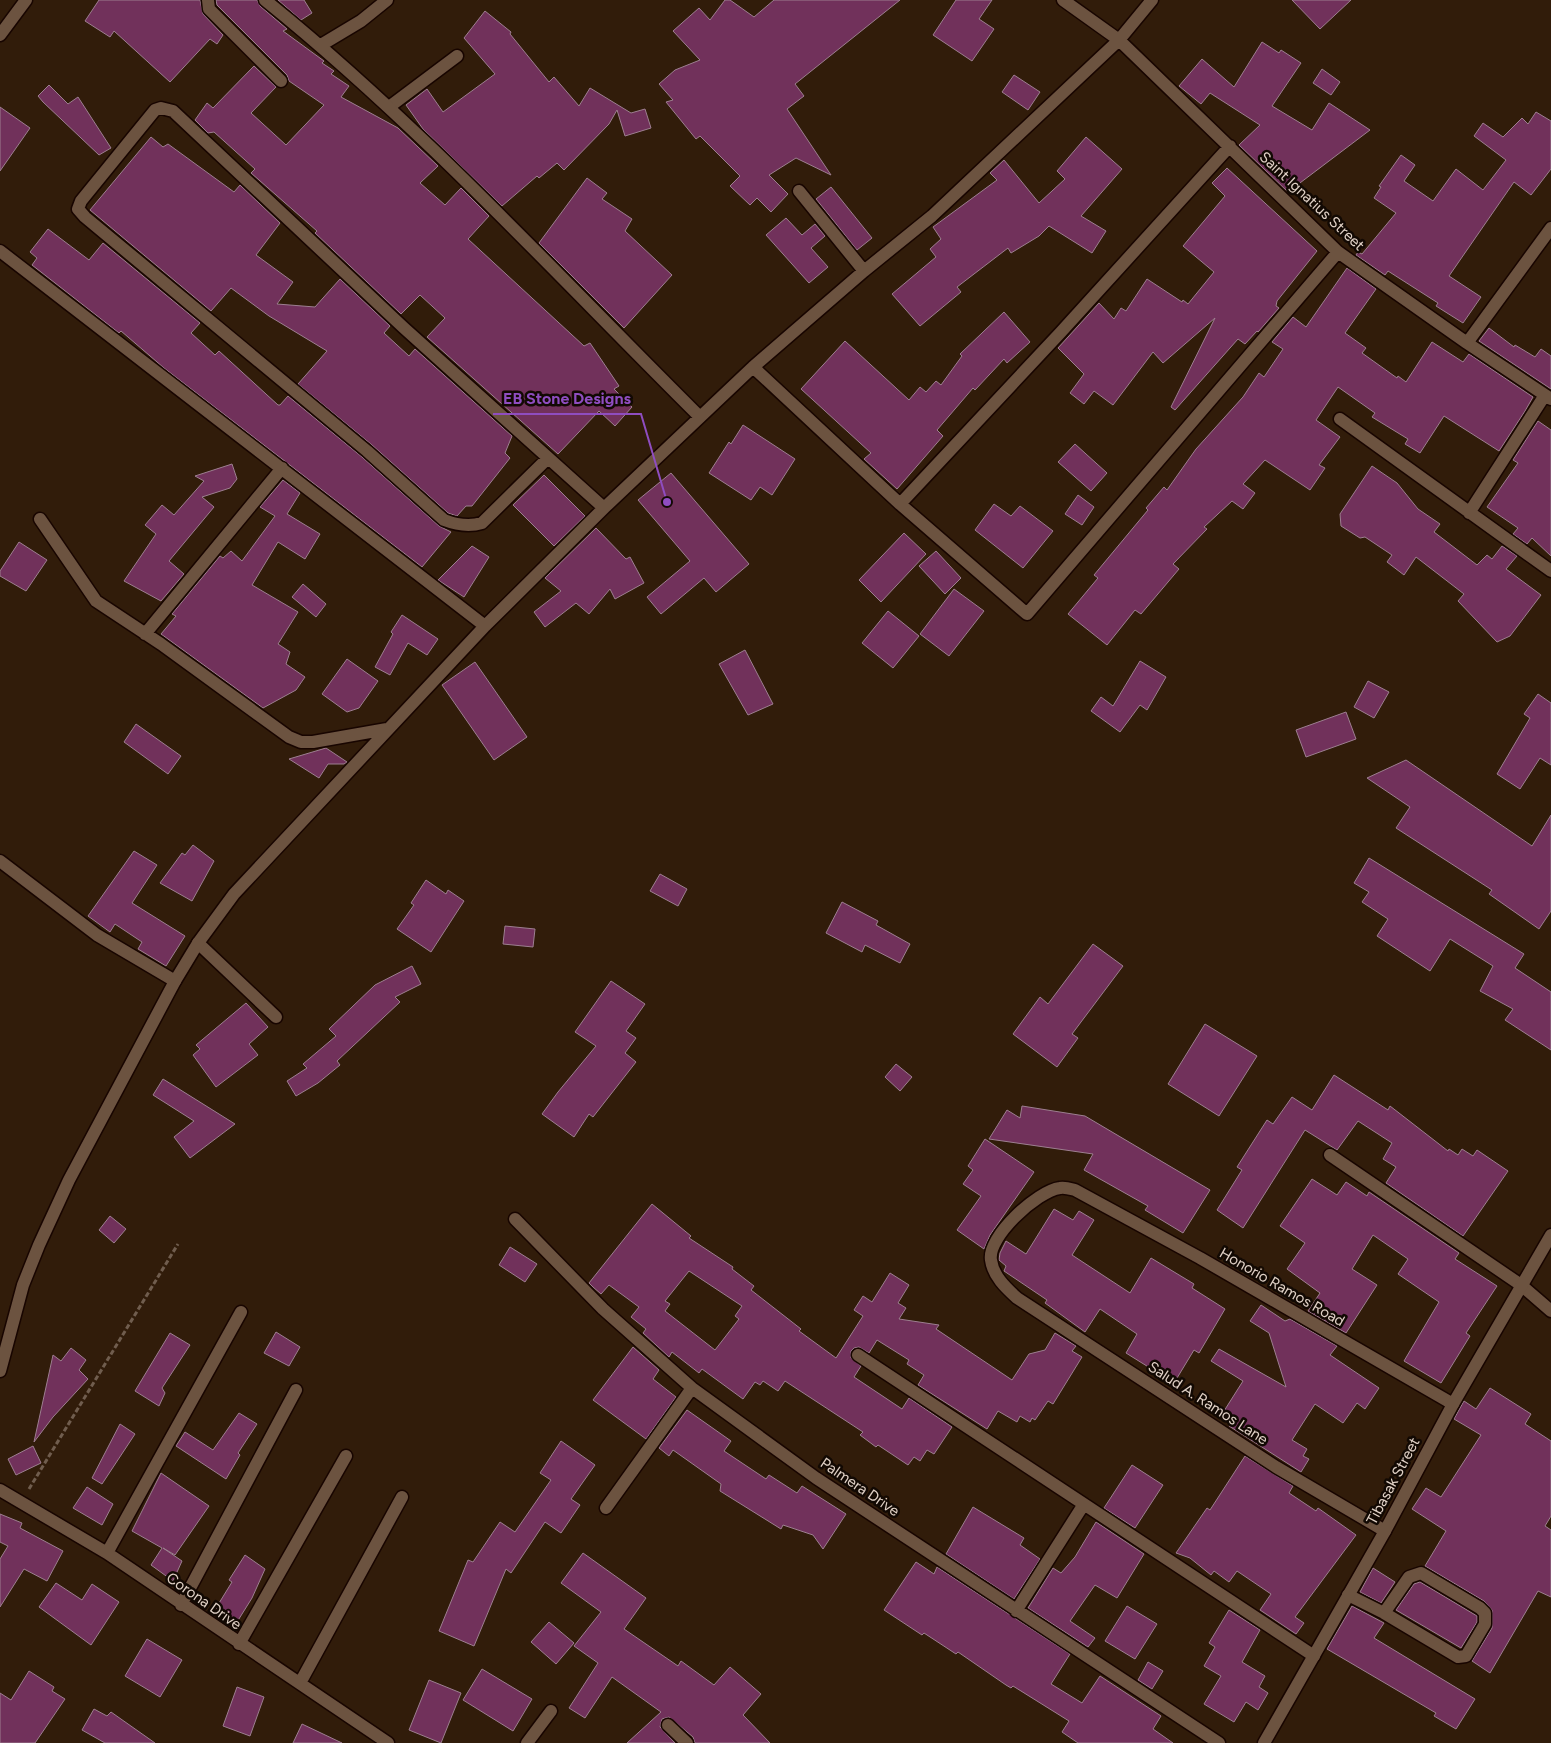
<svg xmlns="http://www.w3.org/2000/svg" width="1551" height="1743" font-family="Figtree,sans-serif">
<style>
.building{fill:#71315b;stroke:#9d7f90;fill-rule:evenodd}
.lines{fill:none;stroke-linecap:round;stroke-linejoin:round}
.service-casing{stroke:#180500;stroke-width:15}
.minor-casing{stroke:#180500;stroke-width:15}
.tertiary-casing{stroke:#180500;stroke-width:15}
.path{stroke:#705d4e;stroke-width:3;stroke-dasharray:5 2.5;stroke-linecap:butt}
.service{stroke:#6c5340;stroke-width:12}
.minor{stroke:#6c5340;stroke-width:12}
.tertiary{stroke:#6c5340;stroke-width:12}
.labels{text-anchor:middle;stroke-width:5;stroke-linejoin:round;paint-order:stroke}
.street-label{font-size:15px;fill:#e0d1c6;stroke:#120903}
.leader{fill:none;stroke:#8f4dc0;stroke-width:2}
.callout-dot{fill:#8f4dc0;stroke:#120903;stroke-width:2}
.callout-label{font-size:16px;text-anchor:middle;font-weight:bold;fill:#8f4dc0;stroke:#120903;stroke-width:5;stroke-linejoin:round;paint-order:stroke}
</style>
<rect width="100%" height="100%" fill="#311c0a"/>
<path class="building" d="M99,0H200L203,14L223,35L217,44L210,39L170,82L114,31L110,37L85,21Z
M216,0H257L260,6L287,29L283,31L324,61L322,63L334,71L331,74L349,86L341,97L398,128L438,166L420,183L445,205L461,188L489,216L468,239L584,346L590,343L619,386L614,389L632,407L615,426L599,411L558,454L427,337L445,318L420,295L401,314L315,233L317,231L251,173L255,169L214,132L208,133L195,120L207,103L213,108L254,66L276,87L251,113L286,145L324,105L289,81L287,75L217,5Z
M278,0H304L312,13L301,20Z
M725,0H730L754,17L774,0H900L795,84L804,96L787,109L831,175L796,158L769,175L788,194L771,212L757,198L750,205L730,186L740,176L700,136L696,139L666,102L673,100L659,84L675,70L700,60L673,31L699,8L710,20Z
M956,0H992L979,19L994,29L972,61L933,35Z
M1292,0H1351L1320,29Z
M485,11L511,32L510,34L549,82L554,77L579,106L590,88L631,113L645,109L651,128L625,136L617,110L609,124L564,170L557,163L539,178L537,176L502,206L423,129L406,105L427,89L443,112L495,74L464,38Z
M1262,42L1279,53L1281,50L1301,63L1272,106L1312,130L1329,103L1370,130L1288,192L1239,145L1260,125L1210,93L1201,104L1179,86L1202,59L1234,87Z
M1322,69L1340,82L1331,95L1313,83Z
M1014,75L1040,92L1028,110L1002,92Z
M49,85L68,104L78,97L111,148L99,155L43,102L38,96Z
M0,107L30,128L0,171Z
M1536,112L1551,121V169L1531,195L1514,182L1449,276L1481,297L1463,323L1436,306L1438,303L1388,271L1385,275L1356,255L1358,252L1362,254L1396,213L1374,198L1381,187L1379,186L1401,155L1415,165L1404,181L1433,201L1456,169L1483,190L1506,160L1474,136L1483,123L1503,137L1522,118L1528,124Z
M151,137L163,147L168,144L234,192L240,185L280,223L256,255L293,282L277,304L315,307L340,279L390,326L384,333L409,356L415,349L512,436L505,453L510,458L472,506H466L457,516L448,513L372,445L298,384L327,351L269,316L231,288L211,311L90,210Z
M1086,137L1122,169L1081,216L1106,231L1092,253L1049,226L1039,236L1011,253L1008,248L957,287L961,292L920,326L892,294L936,257L930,249L941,239L933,227L997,180L990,173L1004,160L1039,203L1065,179L1057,171Z
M1227,168L1317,251L1277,301L1276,306L1279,308L1258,332L1257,331L1245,344L1238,339L1175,410L1171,407L1215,318L1163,363L1153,352L1113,405L1094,391L1084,404L1070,393L1084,374L1058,348L1099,303L1114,319L1121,308L1126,311L1147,279L1182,302L1183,300L1188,304L1214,272L1183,246L1225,196L1212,183Z
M587,178L607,193L602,199L632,219L625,231L672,275L624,328L539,243Z
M831,187L872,238L857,250L816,199Z
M786,218L802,235L815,224L825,236L811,248L828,267L809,283L766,235Z
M48,229L89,260L103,243L200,323L191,333L215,355L219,351L278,405H280L288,396L362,457L439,526L451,532L422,567L164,368L121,331L119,333L32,265L37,258L30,252Z
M1347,268L1376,289L1345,333L1366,348L1362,353L1397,378L1398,376L1406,382L1432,342L1463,362L1469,354L1533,397L1525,411L1499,451L1444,416L1420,453L1405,444L1408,439L1372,417L1375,413L1338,387L1316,420L1340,437L1319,465L1325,468L1310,490L1265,460L1243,484L1255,493L1243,509L1232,501L1204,527L1207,529L1173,564L1179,569L1141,614L1135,610L1107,645L1068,614L1098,578L1094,575L1148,510L1146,508L1164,487L1167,490L1196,449L1243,397L1259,373L1264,377L1283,349L1272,342L1293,317L1306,327Z
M1004,312L1030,342L1007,363L1004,359L975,390L973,388L937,430L943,436L897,489L864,459L871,453L801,389L845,341L909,400L920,387L926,392L936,381L941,385L962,356L960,354Z
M1489,328L1514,347L1515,345L1535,357L1541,349L1551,356V389L1479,341Z
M1538,421L1551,430V556L1532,538L1527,544L1513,534L1518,528L1487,507L1518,463L1513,460Z
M743,425L795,459L772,495L760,487L751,500L709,473L729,442L731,444Z
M1075,444L1107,473L1091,491L1058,462Z
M232,464L237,479L230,488L202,497L214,507L169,561L184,574L161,601L124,581L156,534L145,525L162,505L174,515L204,481L195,476Z
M1372,466L1397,483L1418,509L1440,524L1434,532L1477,565L1487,555L1492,559L1502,546L1517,556L1506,569L1541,595L1510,636L1497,642L1458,601L1464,594L1416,557L1404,575L1387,562L1392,555L1365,537L1360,538L1341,526L1340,514Z
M671,473L749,564L716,592L704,578L661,614L647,597L690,561L638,500Z
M544,475L585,516L554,546L513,505Z
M283,480L300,493L287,514L320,534L305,559L278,542L252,585L298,612L278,644L290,652L286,664L305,677L296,690L263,708L161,634L176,616L172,614L220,556L223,558L231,551L242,561L275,516L260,507Z
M1078,495L1094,507L1082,525L1065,514Z
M994,504L1011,516L1020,506L1053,531L1023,568L975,530Z
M596,528L626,559L630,557L644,583L615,599L610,589L589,614L576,603L545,627L534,612L561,591L545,578Z
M904,533L926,554L881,602L859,580Z
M19,542L47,560L26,591L0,576V571Z
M472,546L489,557L464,597L438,580Z
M936,551L961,578L945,594L919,566Z
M303,584L326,604L316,617L292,597Z
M954,589L984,611L949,656L920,634Z
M888,611L919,636L893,668L862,643Z
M402,615L438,639L427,655L408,643L390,675L375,667L393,634L391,632Z
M745,650L773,704L748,715L719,664Z
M347,659L378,681L359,708L347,712L322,694Z
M1140,661L1166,677L1147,710L1140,705L1120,732L1091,711L1101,697L1113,706Z
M475,662L527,737L494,760L442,685Z
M1368,681L1389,692L1374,718L1354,707Z
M1538,694L1551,703V765L1540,758L1520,789L1497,774L1530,718L1524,714Z
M1346,712L1356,739L1306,757L1296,730Z
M136,724L181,756L168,774L124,742Z
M326,748L347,762L344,764H328L319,778L289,759Z
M1406,760L1532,846L1551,815V911L1539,929L1489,894L1492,890L1396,828L1410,807L1367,778Z
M193,845L214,861L192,901L160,883L182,853L185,855Z
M134,851L157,865L132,903L185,936L166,966L138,949L142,942L115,924L110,932L88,916Z
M1369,858L1524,954L1515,968L1551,992V1050L1505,1020L1513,1009L1480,991L1493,966L1450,939L1430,971L1377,936L1388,919L1362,902L1369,892L1354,883Z
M660,874L687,889L678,906L650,891Z
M426,880L446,894L448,890L464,901L431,952L397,929L414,905L411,903Z
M842,902L878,921L876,925L910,944L900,963L865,945L862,952L826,933Z
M505,926L535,929L533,947L503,944Z
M1093,944L1123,966L1072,1034L1078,1038L1057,1067L1013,1034L1040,997L1048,1004Z
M412,966L421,984L395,997L400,1002L337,1061L340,1065L318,1083L296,1096L287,1081L307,1068L303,1064L336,1036L329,1029L375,985Z
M611,981L645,1004L626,1031L636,1038L625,1053L636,1062L593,1117L589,1114L574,1137L542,1114L558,1092L596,1046L575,1032Z
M246,1003L268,1027L249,1044L258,1055L216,1087L193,1055L200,1049L196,1045Z
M1205,1024L1257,1056L1219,1116L1168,1084Z
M896,1064L912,1077L900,1091L885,1077Z
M1334,1075L1388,1110L1390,1106L1448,1151L1449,1149L1458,1155L1462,1149L1473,1156L1477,1150L1508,1171L1463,1236L1386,1183L1396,1167L1383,1159L1392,1143L1358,1121L1337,1150L1305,1130L1243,1228L1217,1210L1242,1170L1237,1167L1267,1120L1273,1124L1292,1097L1312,1110Z
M163,1079L235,1124L190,1158L174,1137L194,1121L153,1095Z
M1022,1106L1085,1116L1210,1190L1183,1233L1145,1210L1148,1206L1084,1170L1093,1154L989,1139L1007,1110L1020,1118Z
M985,1139L1034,1172L990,1235L984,1249L957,1230L981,1196L963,1184L973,1170L968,1166Z
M1312,1179L1337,1195L1346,1182L1367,1196L1369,1192L1459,1253L1455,1259L1497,1286L1466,1333L1470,1336L1441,1383L1404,1361L1439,1302L1398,1274L1408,1259L1373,1235L1352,1269L1377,1285L1346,1333L1308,1311L1320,1293L1287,1269L1305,1243L1280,1226Z
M652,1204L691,1236L689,1238L733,1267L732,1269L754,1286L751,1290L801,1329L799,1331L836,1358L863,1316L854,1310L863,1296L872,1302L890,1273L909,1285L898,1303L906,1308L899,1319L939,1325L936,1329L1012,1380L1029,1354L1045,1350L1055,1333L1076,1346L1072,1351L1082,1357L1053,1404L1048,1401L1035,1420L1032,1418L1030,1422L1020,1416L1017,1422L998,1411L987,1429L918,1385L924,1375L907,1364L909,1360L877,1340L869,1353L859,1347L854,1348L851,1351V1358L861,1366L854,1377L902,1409L909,1398L952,1427L934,1454L927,1450L920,1461L914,1457L908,1465L878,1445L876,1447L860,1435L863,1432L785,1381L778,1391L763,1381L760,1385L755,1382L743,1399L702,1369L699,1373L672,1352L669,1357L643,1333L646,1329L631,1317L639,1307L609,1285L601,1294L593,1287L589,1283ZM689,1271L742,1306L735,1316L739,1319L715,1350L665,1311L670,1304L665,1301Z
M1054,1209L1073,1220L1079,1211L1094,1220L1072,1255L1130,1293L1151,1258L1194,1284L1192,1288L1225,1309L1199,1353L1194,1350L1174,1383L1126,1353L1137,1334L1100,1309L1085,1332L1045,1303L1047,1300L1004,1271L1006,1266L999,1260L1000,1253L1006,1241L1026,1254Z
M110,1216L126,1229L114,1243L99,1230Z
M510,1247L537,1264L525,1282L499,1265Z
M1261,1305L1285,1321L1290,1319L1337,1346L1330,1355L1379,1388L1365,1409L1357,1403L1343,1423L1315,1404L1292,1440L1307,1449L1303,1456L1309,1459L1301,1472L1229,1426L1235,1418L1224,1411L1243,1381L1211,1361L1219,1349L1286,1387L1269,1333L1250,1321Z
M276,1332L300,1347L289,1366L264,1353Z
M170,1333L190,1345L162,1388L165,1393L159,1406L135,1391Z
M633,1347L659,1370L653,1379L676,1397L646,1439L593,1400Z
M71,1348L86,1360L79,1370L88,1379L53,1417L34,1442L53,1355L61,1361Z
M1490,1388L1531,1414L1525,1424L1551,1441V1516L1545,1526L1551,1530V1597L1538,1591L1490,1673L1472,1661L1492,1628V1610L1484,1601L1425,1566L1446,1531L1412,1509L1426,1488L1441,1497L1481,1435L1454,1419L1464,1401L1476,1409Z
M687,1410L731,1441L724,1451L766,1479L769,1475L797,1493L802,1486L846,1514L823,1549L813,1535L783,1525L781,1529L720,1491L721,1484L673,1450L669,1456L659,1448Z
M239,1413L257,1424L238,1453L240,1455L226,1479L176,1446L185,1432L213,1450Z
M120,1424L135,1434L102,1484L92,1478Z
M561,1441L595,1465L571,1499L580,1505L561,1533L545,1522L511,1573L506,1569L474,1646L439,1631L468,1560L473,1562L500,1522L515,1532L551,1480L540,1473Z
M33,1446L41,1463L16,1475L8,1459Z
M1245,1456L1293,1486L1289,1493L1316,1511L1318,1508L1356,1535L1295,1617L1304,1623L1296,1634L1260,1610L1271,1594L1237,1571L1229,1582L1214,1571L1211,1575L1190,1558L1176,1553L1207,1508L1210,1510Z
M1132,1465L1163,1485L1135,1528L1104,1508Z
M161,1473L209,1506L175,1555L163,1548L182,1561L173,1581L151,1565L162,1548L132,1531Z
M87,1487L113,1504L102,1525L73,1508Z
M973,1507L1024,1538L1020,1545L1040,1559L1014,1599L946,1554Z
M0,1514L22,1523L20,1528L63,1551L47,1581L24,1569L0,1607V1559L8,1546L0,1542Z
M1096,1522L1144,1554L1117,1598L1095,1585L1070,1621L1095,1638L1088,1647L1028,1608L1053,1568L1061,1573L1075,1557Z
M583,1553L646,1598L624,1629L678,1666L681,1661L714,1685L730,1667L761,1694L743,1715L770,1743H695L693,1737L669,1717L662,1719L660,1727L675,1743H627L661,1712L612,1677L585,1718L569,1708L598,1663L574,1646L601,1612L561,1583Z
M245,1555L265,1569L252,1598L237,1622L216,1608L232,1582L229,1580Z
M916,1562L934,1574L937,1567L1070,1654L1051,1684L1082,1703L1100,1676L1161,1716L1153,1729L1173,1743H1078L1062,1732L1069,1721L1013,1686L1011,1688L1006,1685L958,1652L956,1654L924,1633L922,1635L884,1610Z
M1373,1568L1395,1582L1381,1603L1360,1592Z
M1420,1582L1477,1616V1622L1461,1648L1396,1610L1414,1584Z
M56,1583L82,1600L92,1584L119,1602L91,1645L39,1607Z
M1127,1606L1157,1624L1135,1659L1105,1641Z
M1352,1606L1384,1623L1374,1638L1475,1699L1456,1729L1434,1716L1436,1713L1327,1649Z
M1229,1610L1260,1630L1242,1662L1265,1676L1259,1687L1268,1693L1258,1710L1246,1702L1234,1722L1204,1704L1221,1676L1204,1666L1215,1647L1209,1643Z
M549,1622L574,1643L556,1664L531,1642Z
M147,1639L182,1660L160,1697L125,1676Z
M1148,1662L1163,1671L1152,1689L1138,1680Z
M482,1669L532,1699L513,1731L463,1700Z
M29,1671L54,1687L52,1691L65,1699L35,1743H0V1693L11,1700Z
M429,1680L461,1693L441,1743L409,1730Z
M237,1687L264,1697L250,1736L223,1726Z
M94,1709L107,1716L111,1712L155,1743H105L82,1730Z
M302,1724L342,1743H293Z"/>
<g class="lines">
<g class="service-casing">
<path id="service" d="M208,0L209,9L281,81
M389,107L457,56
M0,861L97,935L175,981
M198,943L276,1017
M1348,1595L1384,1613L1458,1657L1466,1656L1485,1624V1613L1480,1608L1421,1573L1409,1577L1384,1613
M527,1743L551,1711"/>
</g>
<g class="minor-casing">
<path id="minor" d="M265,0C420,125 558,276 700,417
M1063,0L1119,40L1338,252L1467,343L1551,399
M321,45L361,21L387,0
M799,191L864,271
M0,251L485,626
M1467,343L1551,228
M753,367L900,504L1027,614L1338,252
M1340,419L1551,571
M548,458L482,523C469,527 457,525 444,520L367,451L85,217L78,209L81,201L155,110L161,108L173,111L404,328L604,508
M900,504L1061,332L1230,146
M1469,513L1545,395
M40,519L96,601L161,644L289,737L301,742H313L387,729
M145,634L282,468
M1330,1155L1521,1285L1551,1311
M515,1219L603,1309L692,1388L816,1478L1219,1743
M858,1355L1314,1656
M0,1371L23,1285L39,1245L69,1180L175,981L198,943L234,894L485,626L604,508L753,367L864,271L932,216L1119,40L1152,0
M0,1490L107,1553L388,1743
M606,1508L692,1388
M1385,1531L1276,1467L1017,1298C1006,1288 993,1276 991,1260C987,1237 1037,1191 1060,1188C1065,1187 1071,1189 1075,1190L1200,1258L1453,1404
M107,1553L241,1312
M181,1605L296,1390
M1016,1611L1084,1504
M239,1644L346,1456
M300,1683L402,1497
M668,1725L687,1743"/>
</g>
<g class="tertiary-casing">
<path id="tertiary" d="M0,35L26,0
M1264,1743L1385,1531L1453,1404L1551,1235"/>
</g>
<path class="path" d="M29,1489L178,1244"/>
<use href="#service" class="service"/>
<use href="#minor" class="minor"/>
<use href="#tertiary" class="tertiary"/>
</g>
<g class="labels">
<g class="street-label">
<text transform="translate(1312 201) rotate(43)" y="5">Saint Ignatius Street</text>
<text transform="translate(1282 1287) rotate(30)" y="5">Honorio Ramos Road</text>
<text transform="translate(1208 1403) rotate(33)" y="5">Salud A. Ramos Lane</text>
<text transform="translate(1393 1481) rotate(-62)" y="5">Tibasak Street</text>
<text transform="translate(860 1487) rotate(34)" y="5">Palmera Drive</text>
<text transform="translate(204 1601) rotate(35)" y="5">Corona Drive</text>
</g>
</g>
<path class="leader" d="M667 502L641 414H493"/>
<circle class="callout-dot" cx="667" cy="502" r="5"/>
<g class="callout-label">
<text x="567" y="404">EB Stone Designs</text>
</g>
</svg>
